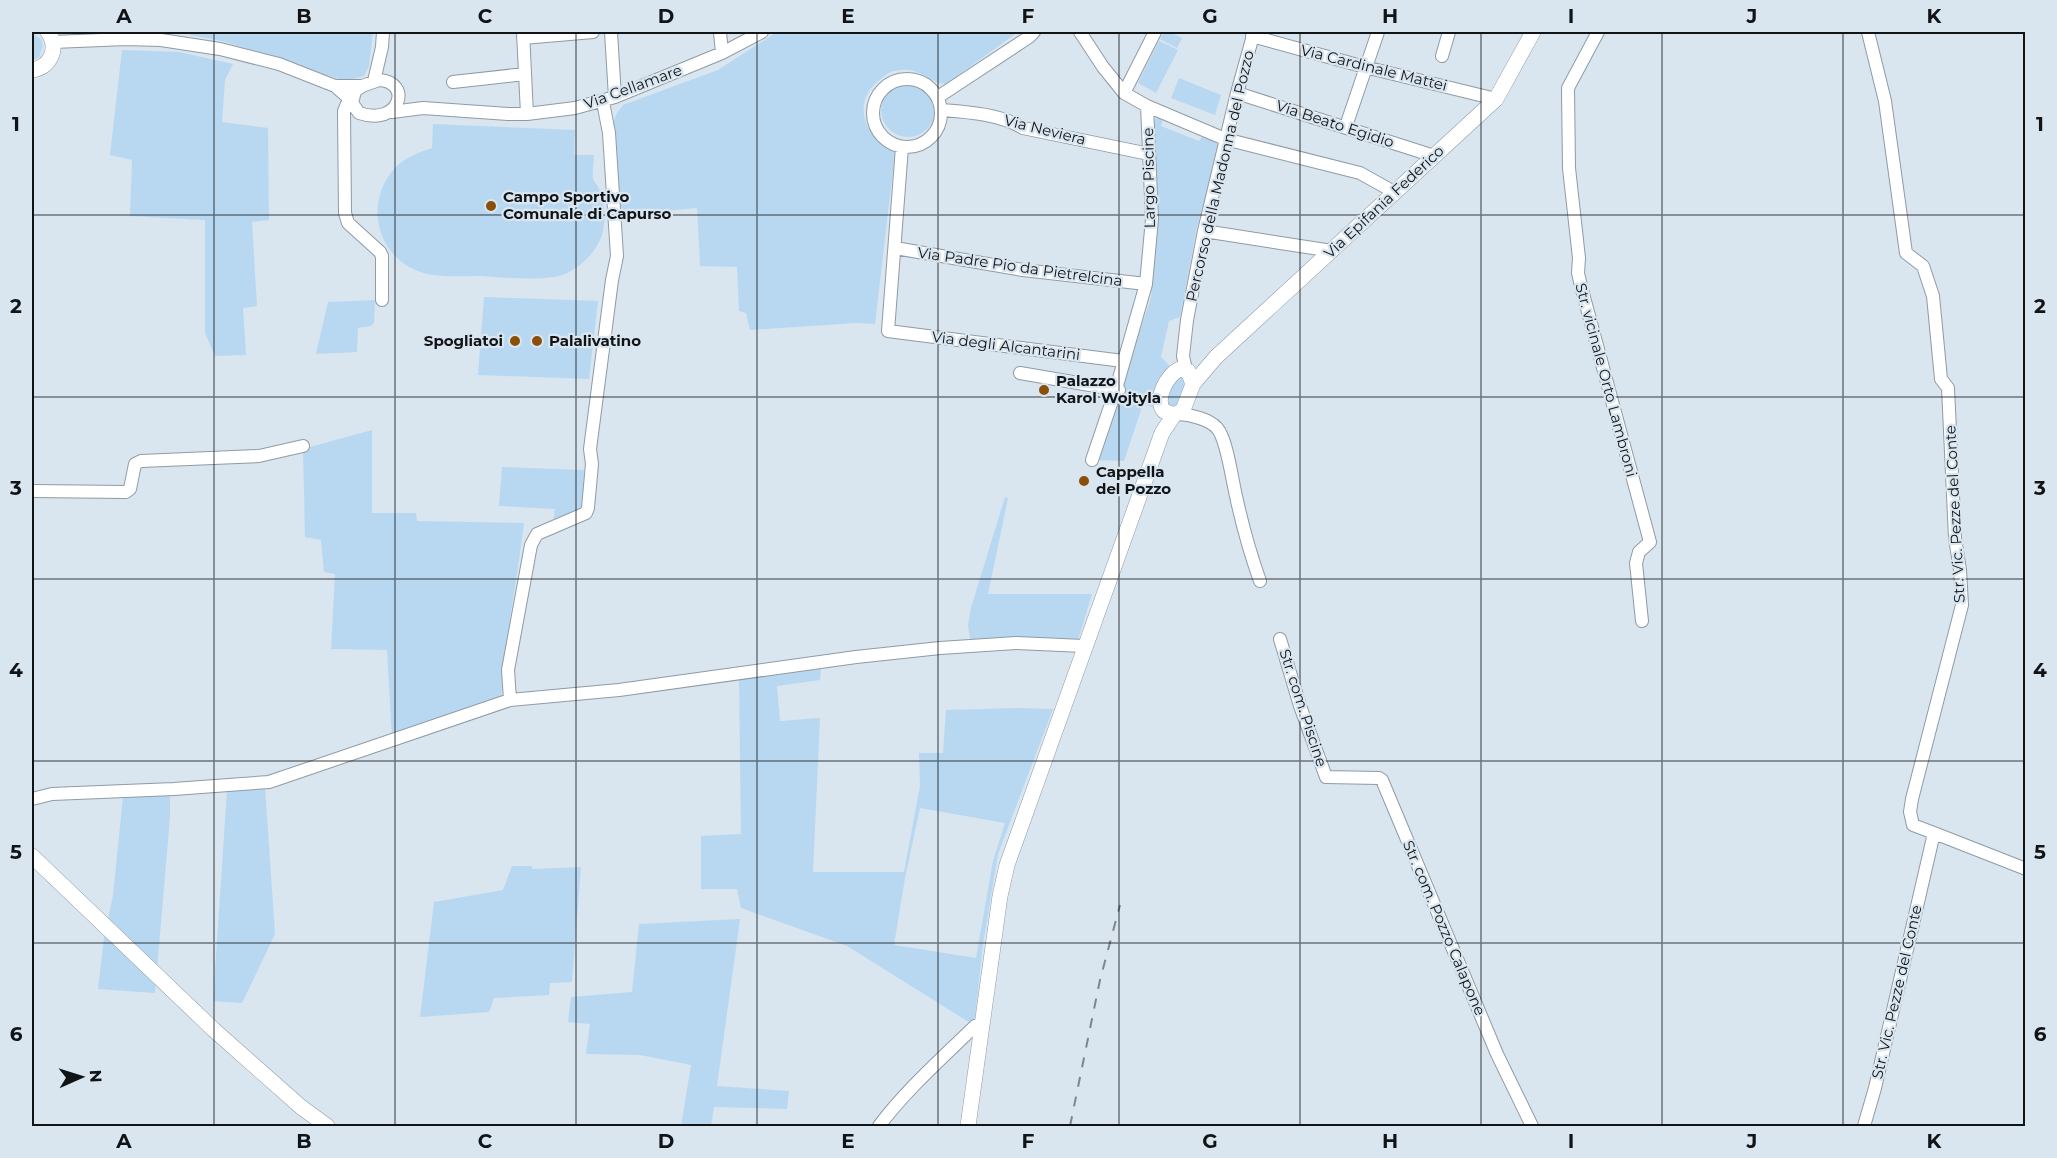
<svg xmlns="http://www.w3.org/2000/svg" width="2057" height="1158" font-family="Montserrat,sans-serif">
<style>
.green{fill:#b8d8f2;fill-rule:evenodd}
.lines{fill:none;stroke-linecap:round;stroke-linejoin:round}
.minor-casing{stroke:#909ba4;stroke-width:14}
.major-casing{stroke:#909ba4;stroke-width:16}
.minor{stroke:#fff;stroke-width:12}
.major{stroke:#fff;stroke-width:15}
.rail{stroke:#7d868c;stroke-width:2;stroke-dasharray:10 10;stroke-linecap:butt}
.grid{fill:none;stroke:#101417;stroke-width:1.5;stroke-opacity:0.55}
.poi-dot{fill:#8a500a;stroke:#d9e5ef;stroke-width:2}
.labels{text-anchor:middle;stroke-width:4.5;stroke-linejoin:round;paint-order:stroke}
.street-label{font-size:15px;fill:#101417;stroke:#d9e5ef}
.poi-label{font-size:15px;font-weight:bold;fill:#101417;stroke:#d9e5ef;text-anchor:start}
.neatline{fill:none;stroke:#101417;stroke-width:2}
.grid-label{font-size:20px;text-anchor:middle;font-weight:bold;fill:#101417}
</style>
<rect width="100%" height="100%" fill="#d9e5ef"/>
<path class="green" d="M191,32H373L369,66L364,76L345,81L222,41L190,35Z
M777,32H1018L946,84C924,82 922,65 894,71C888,72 883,77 878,81C850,104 867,140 895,153L875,324L857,323L750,330L746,313L739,311L737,267L700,266L697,208L621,215L613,123L617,113L623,105L718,70Z
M1164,32H1170L1182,38L1177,48L1160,39Z
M32,33L41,39L43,46L39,57L32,61Z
M1159,41L1178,50L1156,93L1138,83Z
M122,50L179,52L233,64L225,80L222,122L268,128L269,220L252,222L257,306L243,308L246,355L215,356L205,333V220L130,216L132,160L110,155Z
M1179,78L1221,95L1215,115L1171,98Z
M881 110a27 27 0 1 1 54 0a27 27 0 1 1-54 0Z
M1157,118L1163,119L1161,126L1199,141L1203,135L1216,141L1219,149L1197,227L1180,317L1169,321L1161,357L1170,366L1156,394L1155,408L1143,404L1124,461L1096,460L1151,298L1158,210L1151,122Z
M433,124L575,130L574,155H594C594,162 592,172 593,178C594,182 598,186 600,190C605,203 606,222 602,235C596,252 581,267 565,274C545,282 501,277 478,276C463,276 447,277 433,275C426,274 417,271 411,268C372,247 366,194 399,164C409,156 420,152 432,148Z
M484,297L598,301L589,379L478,375Z
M375,300L374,323L371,326L358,328L357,352L316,354L328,302Z
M1180,374L1189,381L1174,411L1164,399Z
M372,430V513H416L417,521L524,523C517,583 504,642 501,701L392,738L387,650L331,649L335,574L324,572L321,540L305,537L303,449Z
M502,467L584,470L583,507L577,514L553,524L555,509L499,506Z
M1005,497L1008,498L988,594H1092L1077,644H971L968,625L971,608Z
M821,668L820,680L777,686L780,721L820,718L813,872H904L920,786L919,753H943L946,710L1017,708L1053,709L998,854L983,944L975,1016L972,1024L847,946L741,908L737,889H701V836L741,834L739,679ZM920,808L1005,823L993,861L976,958L894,945L905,878Z
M265,786L275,934L242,1003L213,1001L227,790Z
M170,794V817L155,993L98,989L104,938L113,895L123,797Z
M512,866H532V869L581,867L572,982L550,983L549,995L494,998L489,1012L420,1017L434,902L503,890Z
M740,919L717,1086L789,1091L787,1109L714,1107L711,1126H681L691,1065L640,1055L586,1054L590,1024L568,1022L571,997L632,992L639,924Z"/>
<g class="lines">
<g class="minor-casing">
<path id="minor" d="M523,32L527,114
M611,32L615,97
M720,32L722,53
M1080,32L1103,67L1124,93L1147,106L1225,139L1360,173L1394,192
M1598,32L1568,88L1569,168L1579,258L1578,273L1581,286L1650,542L1639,552L1636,563L1642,621
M1252,36L1365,67L1496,99
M523,38L593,32
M53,42L126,39L161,40L220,49L279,64L335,86H362
M1442,56L1449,32
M873 113a34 34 0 1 1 68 0a34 34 0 1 1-68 0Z
M379,80C413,82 400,127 359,113L352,103L355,91L362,86Z
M374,81L382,47L383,32
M453,82L525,74
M335,86L352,101L347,104L344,111L345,213L348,223L380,252L382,256V300
M1124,93L1155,32
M1237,93L1434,156
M938,97L1029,37L1034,32
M942,110C968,112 1000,114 1023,128L1149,154
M392,112L423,108L508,114H527L575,108L615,97L722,53L762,32
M1346,126L1378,32
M902,147L888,331L1123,361
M1204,231L1332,251
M895,248L1023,270L1146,284
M1186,370L1183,356L1187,320L1204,231L1237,93L1254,32
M1020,373L1119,390
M1179,414C1191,415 1209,419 1217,428C1227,439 1232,480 1236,496C1242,524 1250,553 1260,581
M1092,460L1116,389L1146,284L1152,219L1147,106
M32,491L126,492L130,489L135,464L141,461L259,456L303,446
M1280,639L1300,706L1326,777L1379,778L1382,780L1497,1054L1532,1126
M510,700L508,670L531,545L537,534L586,513L588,508L592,464L590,449L612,280L617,256L609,133L603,102
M32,799L52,794L174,789L269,782L510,700L619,690L856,657L940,648L1016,643L1084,646
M1934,833L2026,869
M879,1126C906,1090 942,1058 975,1026L982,1024
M1864,1126L1875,1088L1934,833L1913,825L1910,812L1912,799L1962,605L1960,570L1955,538L1948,388L1941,379L1933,296L1923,266L1906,253L1885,101L1868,32"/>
</g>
<g class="major-casing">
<path id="major" d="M32,70C51,67 59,48 48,32
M1180,369L1188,371L1193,384L1183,410L1174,415L1164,411C1154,400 1167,374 1180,369Z
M1193,384L1216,357L1496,99L1533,32
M32,856L214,1030L301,1107L327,1126
M968,1126L1000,896L1007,865L1162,433L1174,415"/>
</g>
<use href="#minor" class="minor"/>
<use href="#major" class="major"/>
<path class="rail" d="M1070,1126L1100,980L1120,905"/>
</g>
<path class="grid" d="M214,32V1126M395,32V1126M576,32V1126M757,32V1126M938,32V1126M1119,32V1126M1300,32V1126M1481,32V1126M1662,32V1126M1843,32V1126M32,215H2026M32,397H2026M32,579H2026M32,761H2026M32,943H2026"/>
<g class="poi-dot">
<circle cx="491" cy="206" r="6"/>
<circle cx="515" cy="341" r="6"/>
<circle cx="537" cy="341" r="6"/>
<circle cx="1044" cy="390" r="6"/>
<circle cx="1084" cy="481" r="6"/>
</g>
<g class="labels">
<g class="street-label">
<text transform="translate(1374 68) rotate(14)" y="5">Via Cardinale Mattei</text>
<text transform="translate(633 87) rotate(-20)" y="5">Via Cellamare</text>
<text transform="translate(1335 124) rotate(18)" y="5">Via Beato Egidio</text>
<text transform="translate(1045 130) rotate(14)" y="5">Via Neviera</text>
<text transform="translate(1220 176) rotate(-77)" y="5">Percorso della Madonna del Pozzo</text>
<text transform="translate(1149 178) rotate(-91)" y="5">Largo Piscine</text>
<text transform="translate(1384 202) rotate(-43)" y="5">Via Epifania Federico</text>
<text transform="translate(1020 267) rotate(8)" y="5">Via Padre Pio da Pietrelcina</text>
<text transform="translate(1006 346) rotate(7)" y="5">Via degli Alcantarini</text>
<text transform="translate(1606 380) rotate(75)" y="5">Str. vicinale Orto Lambroni</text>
<text transform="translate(1955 514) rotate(-93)" y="5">Str. Vic. Pezze del Conte</text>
<text transform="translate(1303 708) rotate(72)" y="5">Str. com. Piscine</text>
<text transform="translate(1444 928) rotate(67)" y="5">Str. com. Pozzo Calapone</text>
<text transform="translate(1897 992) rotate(-77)" y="5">Str. Vic. Pezze del Conte</text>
</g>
<g class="poi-label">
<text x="503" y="202">Campo Sportivo<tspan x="503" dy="17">Comunale di Capurso</tspan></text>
<text x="503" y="346" text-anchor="end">Spogliatoi</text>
<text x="549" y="346">Palalivatino</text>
<text x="1056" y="386">Palazzo<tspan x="1056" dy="17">Karol Wojtyla</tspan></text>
<text x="1096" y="477">Cappella<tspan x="1096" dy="17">del Pozzo</tspan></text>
</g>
</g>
<rect width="2057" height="1158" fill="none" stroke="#d9e5ef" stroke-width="66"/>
<g transform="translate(81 1077) rotate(87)" stroke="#d9e5ef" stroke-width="4.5" paint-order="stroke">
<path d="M0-4.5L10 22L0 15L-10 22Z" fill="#101417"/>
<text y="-9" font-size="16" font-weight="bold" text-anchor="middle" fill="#101417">N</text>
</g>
<rect x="33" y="33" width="1991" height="1092" class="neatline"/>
<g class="grid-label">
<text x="124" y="23">A</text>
<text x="304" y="23">B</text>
<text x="485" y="23">C</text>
<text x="666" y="23">D</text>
<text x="848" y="23">E</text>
<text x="1028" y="23">F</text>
<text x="1210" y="23">G</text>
<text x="1390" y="23">H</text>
<text x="1571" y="23">I</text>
<text x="1752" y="23">J</text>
<text x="1934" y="23">K</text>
<text x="16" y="131">1</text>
<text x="2040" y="131">1</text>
<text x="16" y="313">2</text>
<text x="2040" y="313">2</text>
<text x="16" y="495">3</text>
<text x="2040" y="495">3</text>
<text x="16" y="677">4</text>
<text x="2040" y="677">4</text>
<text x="16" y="859">5</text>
<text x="2040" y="859">5</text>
<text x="16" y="1041">6</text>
<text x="2040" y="1041">6</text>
<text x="124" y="1148">A</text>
<text x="304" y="1148">B</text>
<text x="485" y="1148">C</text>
<text x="666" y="1148">D</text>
<text x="848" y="1148">E</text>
<text x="1028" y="1148">F</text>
<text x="1210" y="1148">G</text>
<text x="1390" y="1148">H</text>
<text x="1571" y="1148">I</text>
<text x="1752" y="1148">J</text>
<text x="1934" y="1148">K</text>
</g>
</svg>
